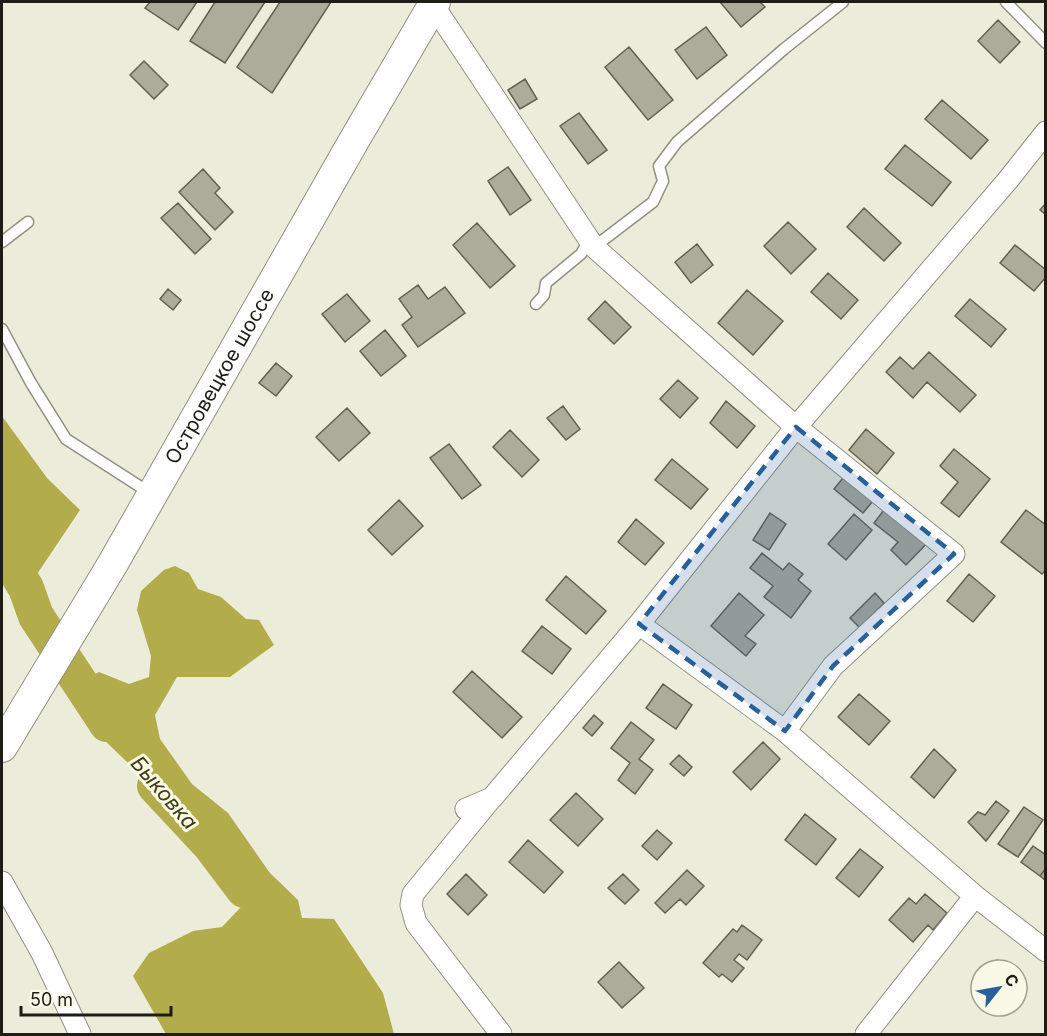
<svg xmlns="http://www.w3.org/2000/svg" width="1047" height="1036" font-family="Inter,sans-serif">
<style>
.water{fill:#b2ac4a}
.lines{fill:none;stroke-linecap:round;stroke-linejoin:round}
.river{stroke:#b2ac4a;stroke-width:36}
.building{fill:#acac9a;stroke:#636252;stroke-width:1.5}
.service-casing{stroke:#929180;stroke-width:13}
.minor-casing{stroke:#929180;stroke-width:23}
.secondary-casing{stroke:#929180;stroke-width:32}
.service{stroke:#fff;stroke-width:10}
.minor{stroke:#fff;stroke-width:21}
.secondary{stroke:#fff;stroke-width:30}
.marked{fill:#286199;fill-opacity:0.2;stroke:#286199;stroke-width:4.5;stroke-dasharray:12 8;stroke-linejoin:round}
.labels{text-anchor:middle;stroke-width:6;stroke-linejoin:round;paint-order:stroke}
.street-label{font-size:20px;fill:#1d1d16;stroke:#faf9e7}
.water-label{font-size:21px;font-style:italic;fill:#3f3c13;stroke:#faf9e7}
</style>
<rect width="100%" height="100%" fill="#ececda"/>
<path class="water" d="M2,416L47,478L80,510L19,601L2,582Z
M175,566L189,573L198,589L221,597L246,619L259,620L274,645L230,677H177L155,715L160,739L192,784L228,813L270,873L298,900L302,918L334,919L383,993L394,1034H166L133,976L149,953L193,931L222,927L241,907L236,886L210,842L98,734L78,690L81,681L99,672L129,684L149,677L151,656L137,610L141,591L164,570Z"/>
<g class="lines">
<path class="river" d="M2,549L26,588L36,616L107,724
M155,786L210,845L244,890"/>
</g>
<path class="building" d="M150,2H197L178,30L145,8Z
M215,2H265L225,63L190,41Z
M280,2H331L272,93L237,67Z
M720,2H760L765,7L741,27Z
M998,20L1020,42L1000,63L978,41Z
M706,27L727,55L697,79L675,50Z
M629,47L673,100L648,120L605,67Z
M144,61L168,85L154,99L130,75Z
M525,79L537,99L520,109L508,90Z
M942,100L988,140L971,159L925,119Z
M579,113L607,150L588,164L560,126Z
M905,145L951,182L932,206L885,169Z
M508,167L531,200L510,215L488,181Z
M203,169L220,188L215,193L233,212L215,230L179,192Z
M178,203L211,239L195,254L161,218Z
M1046,203V215L1040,210Z
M864,208L901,243L884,261L847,227Z
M788,222L816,249L791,274L764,246Z
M477,223L515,266L490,288L453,245Z
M697,244L713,265L691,283L675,262Z
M1015,245L1046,270V277L1034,291L1000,263Z
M828,273L858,300L841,319L811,292Z
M418,285L428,299L445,287L465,313L418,347L402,325L412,317L399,299Z
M168,289L181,300L173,310L160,299Z
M747,290L783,321L753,355L718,323Z
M347,294L370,321L345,342L322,314Z
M970,299L1006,329L991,347L955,316Z
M605,301L631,327L614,344L588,319Z
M385,330L406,356L381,376L360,351Z
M929,352L976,395L960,412L927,382L913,398L886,372L900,357L913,369Z
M276,363L292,376L276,396L259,383Z
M678,380L698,398L680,418L660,399Z
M726,401L755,426L737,448L710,423Z
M563,406L580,429L566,440L547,418Z
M347,408L370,433L339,461L316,437Z
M866,429L894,453L877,474L849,450Z
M510,430L539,460L522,477L493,447Z
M449,444L481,485L462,499L430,458Z
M954,449L990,479L959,517L941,503L958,482L940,466Z
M672,459L708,489L691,509L655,480Z
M848,472L877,496L863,513L834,489Z
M399,500L423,526L392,555L368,530Z
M887,506L932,538L906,565L891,550L898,542L874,523Z
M1026,510L1046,525V570L1042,574L1001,542Z
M770,513L786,524L769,550L753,540Z
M854,514L872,530L846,560L828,544Z
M636,519L664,543L645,565L618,542Z
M762,553L783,570L789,563L803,574L798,580L811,591L791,618L764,597L773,586L750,568Z
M969,574L995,596L973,622L947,601Z
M566,576L606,611L586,634L546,600Z
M739,593L764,615L745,636L756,644L746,656L711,626Z
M875,593L884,603L860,628L850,618Z
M542,626L571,649L552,674L522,651Z
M472,671L522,717L502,738L453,692Z
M663,684L692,705L676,729L646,708Z
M859,694L890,721L869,745L838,717Z
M594,715L603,723L592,736L583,728Z
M631,722L654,740L639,759L653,770L635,794L618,780L630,763L611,748Z
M763,742L780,759L751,790L733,772Z
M934,749L956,770L934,798L911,777Z
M679,755L692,767L684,776L670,764Z
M576,793L603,819L578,846L550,820Z
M996,801L1009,811L986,841L968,822L978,812L985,815Z
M1024,807L1043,820L1018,857L998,844Z
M805,814L836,839L816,865L785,840Z
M657,830L672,843L657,860L642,846Z
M528,840L563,872L544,893L509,862Z
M1033,846L1046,855V868L1040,876L1021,862Z
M860,849L883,867L859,897L836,878Z
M1046,868V881L1040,876Z
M687,870L704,886L686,905L680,899L665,913L655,903Z
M466,874L487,895L468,915L447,894Z
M623,874L639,890L625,904L608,888Z
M925,894L947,913L933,930L928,925L913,942L889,920L909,898L916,904Z
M742,925L762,940L747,960L739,954L734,960L744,968L732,982L722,974L719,977L703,963L733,929L737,932Z
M997,960L1010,970H989Z
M619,962L644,988L622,1008L598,982Z
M981,980V996L973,990Z"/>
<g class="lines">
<g class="service-casing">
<path id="service" d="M1006,2L1046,43
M2,242L28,222
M594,247L653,202L663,181L659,166L677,142L784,49L843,2
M536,304L544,295L546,283L581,254L589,240
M2,329L31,383L66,439L150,493"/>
</g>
<g class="minor-casing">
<path id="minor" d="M433,5L594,247L796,427L954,554L833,666L785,731
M639,624L785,731L975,896L1046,951
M489,801L413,894L411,905L416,923L501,1034
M466,809L492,798L639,624L796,427L1008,180L1046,132
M2,882L42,953L80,1034
M866,1034L975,896"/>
</g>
<g class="secondary-casing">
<g id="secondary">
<path id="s1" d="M2,747L112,565L352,144L435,2"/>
</g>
</g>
<use href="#service" class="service"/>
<use href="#minor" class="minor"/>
<use href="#secondary" class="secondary"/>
</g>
<path class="marked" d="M796,427L954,554L833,666L785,731L639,624Z"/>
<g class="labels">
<g class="street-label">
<text dy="7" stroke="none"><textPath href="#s1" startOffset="430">Островецкое шоссе</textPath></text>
</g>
<g class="water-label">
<text transform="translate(164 793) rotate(49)" y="7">Быковка</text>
</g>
</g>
<rect width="1047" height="1036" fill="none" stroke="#1d1d16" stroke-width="6"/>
<g transform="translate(999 988) rotate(59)"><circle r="28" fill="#faf9e7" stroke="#a2a193" stroke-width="1.5"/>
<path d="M0-4.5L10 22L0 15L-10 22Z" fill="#286199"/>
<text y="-9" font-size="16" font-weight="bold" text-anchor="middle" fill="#1d1d16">С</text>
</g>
<path d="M21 1006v9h150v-9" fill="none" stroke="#1d1d16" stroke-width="3"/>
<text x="30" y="1006" font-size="18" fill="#1d1d16" stroke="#faf9e7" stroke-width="4.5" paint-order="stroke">50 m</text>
</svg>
